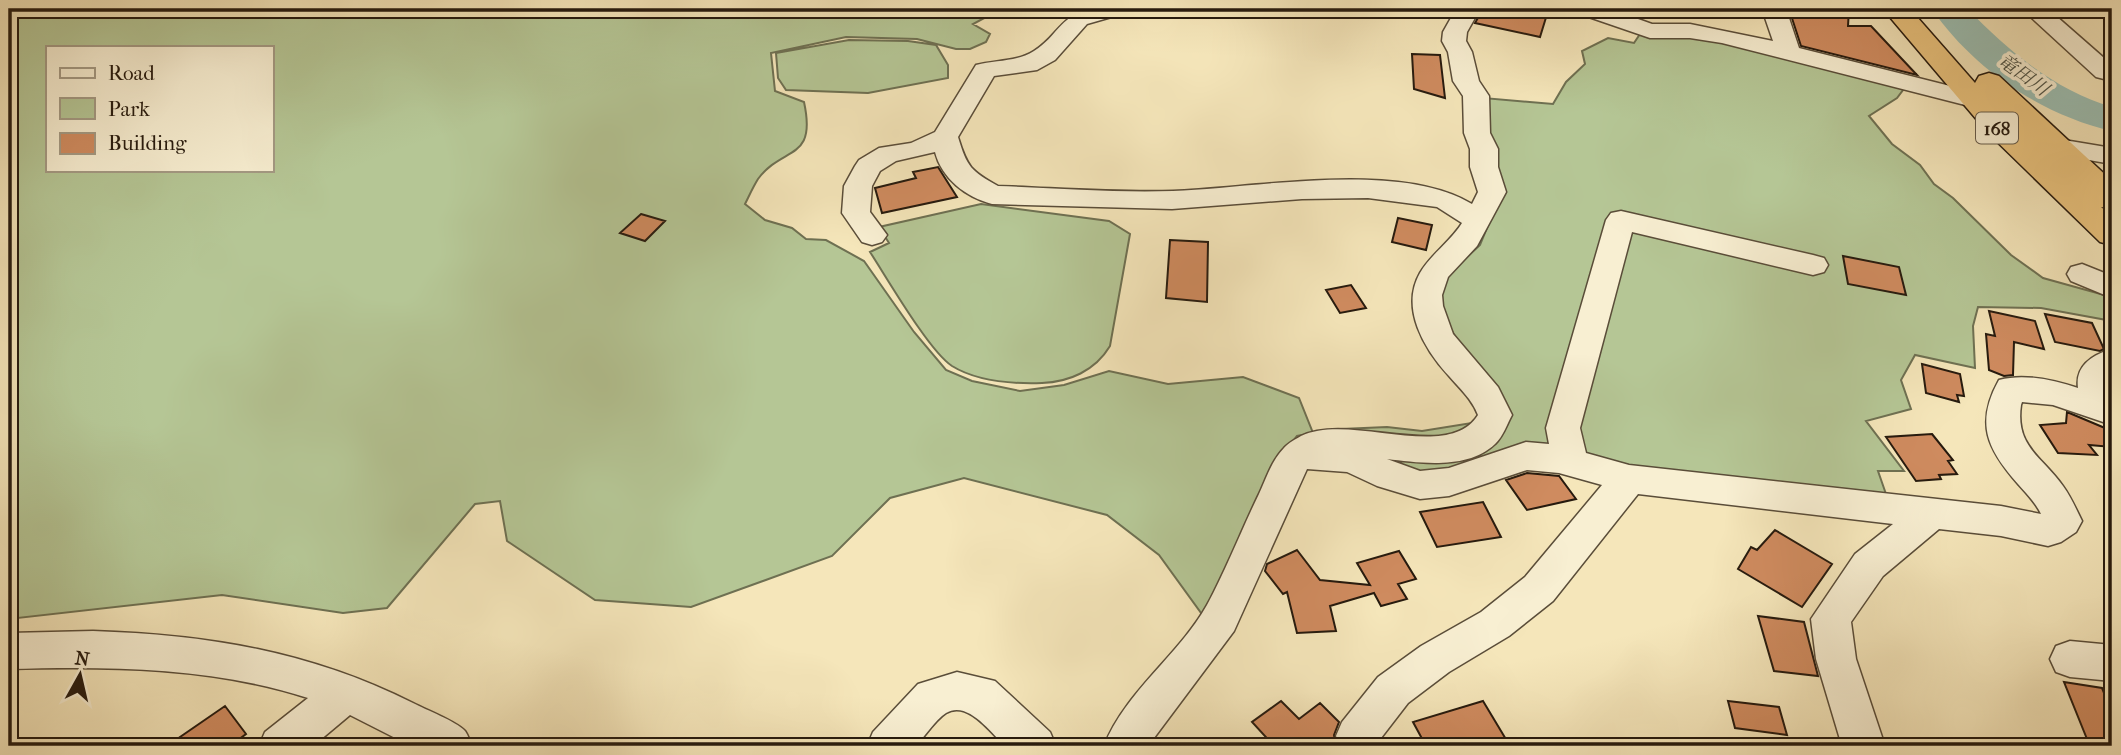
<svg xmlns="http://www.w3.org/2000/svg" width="2121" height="755" font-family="'IM FELL French Canon','Noto Serif JP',serif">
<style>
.green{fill:#b5c695;stroke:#6e7052;stroke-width:2;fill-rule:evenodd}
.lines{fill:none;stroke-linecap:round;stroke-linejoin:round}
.river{fill:#9cbfb3;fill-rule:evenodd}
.building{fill:#cf8b5f;stroke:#261a0e;stroke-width:2}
.minor-casing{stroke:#5a4d39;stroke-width:3}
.highway-casing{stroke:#261a0e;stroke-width:3}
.minor{fill:#f8efd2;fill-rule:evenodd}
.highway{fill:#eac37d;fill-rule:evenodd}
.labels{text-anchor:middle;stroke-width:7;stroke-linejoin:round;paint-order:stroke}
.far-water-label{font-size:19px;font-style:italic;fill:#4f5448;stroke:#f8efd2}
.shield{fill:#f8efd2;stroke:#655a49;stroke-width:2}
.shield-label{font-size:19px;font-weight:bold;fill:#261a0e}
</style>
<rect width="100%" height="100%" fill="#f5e6ba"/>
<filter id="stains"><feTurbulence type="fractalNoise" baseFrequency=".00286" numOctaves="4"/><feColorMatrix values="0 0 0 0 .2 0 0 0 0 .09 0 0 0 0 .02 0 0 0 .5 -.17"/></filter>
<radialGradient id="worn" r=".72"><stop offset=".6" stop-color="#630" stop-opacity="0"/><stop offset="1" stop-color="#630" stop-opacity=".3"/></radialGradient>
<path class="green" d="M9,9H706L708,13L788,9L836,11L861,18L899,9H1001L973,24L990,34L986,42L970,49H956L917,39L846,37L771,53L775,91L804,102C817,162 783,145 758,179C753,187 749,196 745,204L765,220L792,228L806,239L826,240L864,261L914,332L946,370L972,381L1020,391L1064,385L1109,371L1168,384L1243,377L1299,398L1313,433L1297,436L1277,461L1204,617L1159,555L1107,515L964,478L890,498L832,556L691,607L595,600L507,541L500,501L475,504L387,608L343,613L222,595L9,619ZM47,47H271V170H47Z
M1640,34L1699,36L1906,86L1897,98L1869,116L1892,144L1920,165L1934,184L1953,198L2011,255L2043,278L2108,296L2112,304V321L2041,308L1978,307L1973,326L1975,368L1915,355L1901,380L1911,409L1866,421L1904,471H1878L1886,494L1665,474L1583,455L1436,478L1330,439L1341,429L1387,427L1422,431L1497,419L1472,365L1442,314L1440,282L1480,245L1501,194L1493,169L1498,150L1487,130L1484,98L1553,104L1566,82L1585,64L1582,51L1608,38L1634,43Z
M849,40L908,41L936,45L948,65V78L868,93L786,90L778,78L776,53Z
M981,204L1109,221L1130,234L1110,346C1095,371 1069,382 1042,383C1012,384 978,382 952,366C929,351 887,278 870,252L889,243L879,227Z"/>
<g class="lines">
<path class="river" d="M1932,9H1968C2008,51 2055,90 2112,107V131C2042,115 1973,69 1932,9Z"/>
</g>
<path class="building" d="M1483,9H1527L1548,11L1540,37L1475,23Z
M1789,9H1849L1848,26H1871L1917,75L1801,46Z
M1412,54L1440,55L1445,98L1414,89Z
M938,167L957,197L882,213L875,188L916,178L913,172Z
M641,214L665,221L645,241L620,233Z
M1398,218L1432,225L1426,250L1392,242Z
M1170,240L1208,242L1207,302L1166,298Z
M1843,256L1899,267L1906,295L1848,284Z
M1351,285L1366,308L1340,313L1326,290Z
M1989,311L2035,321L2044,349L2014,342L2013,375L2004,376L1989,370L1986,334L1995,336Z
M2045,314L2092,323L2104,349L2100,351L2055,342Z
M1922,364L1960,374L1964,396L1957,395L1959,402L1926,393Z
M2067,412L2112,431V447L2089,445L2097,455L2058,453L2040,425L2066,423Z
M1932,434L1953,460L1948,461L1957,474L1939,475L1941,479L1916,481L1886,437Z
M1527,473L1559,476L1576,499L1527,510L1506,480Z
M1483,502L1501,537L1437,547L1420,512Z
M1775,530L1832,564L1802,607L1738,569L1751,547L1757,550Z
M1297,550L1320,580L1370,585L1357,563L1399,551L1416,579L1398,584L1407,599L1381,606L1374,593L1330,606L1336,631L1297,633L1287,592L1283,594L1265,571L1267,564Z
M1758,616L1804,622L1818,676L1774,671Z
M2064,682L2102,688L2107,700L2112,701V746L2090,742L2087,739Z
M1281,701L1299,719L1320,703L1339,722L1334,735L1335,740L1326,746H1274L1252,722Z
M1483,701L1510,746H1426L1413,722Z
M1728,701L1779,707L1787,735L1735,728Z
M225,706L246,734L230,746H167Z"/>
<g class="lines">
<g class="minor-casing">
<path id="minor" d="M1089,9H1126L1122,14L1087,24L1055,60L1037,70L994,76L958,137C967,167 971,171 998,186C1056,188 1115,193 1173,191C1256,188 1400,160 1472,204L1478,192L1470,167V149L1464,133L1463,96L1453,81L1448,52L1442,41L1443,32L1456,9H1480L1467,32L1466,41L1472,52L1479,81L1489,96L1490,133L1498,149V167L1506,192L1477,246L1448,277L1442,295L1443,306L1453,334L1498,387L1512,415C1507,424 1503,437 1495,444C1468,470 1420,463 1387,459L1420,471L1449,468L1526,442L1549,444L1546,428L1606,220L1611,213L1621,211L1813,255L1824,258L1828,265L1824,272L1813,275L1632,232L1580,428L1586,453L1629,465L2001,506L2041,514C2036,503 2026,493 2018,484C1987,449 1975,423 1999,380C2024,373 2054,380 2078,388C2075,366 2092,355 2112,349V425L2053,405L2022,402L2021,405C2015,447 2042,456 2063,486C2071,497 2076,509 2082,521L2076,532L2061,542L2048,546L2001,536L1939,529L1883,576L1851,622L1856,659L1885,746H1842L1816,659L1811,619L1855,554L1893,524L1638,494L1553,601L1509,636L1449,672L1408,703L1381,738L1384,746H1340L1336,736L1342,722L1378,677L1421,646L1481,612L1525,577L1602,485L1559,473L1527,470L1449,496L1420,499L1377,486L1347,472L1307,469L1234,631L1148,746H1104C1125,692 1179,655 1207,605C1226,570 1241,531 1259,494C1266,479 1272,460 1284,448C1288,443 1296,439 1301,436C1350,412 1448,463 1478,415C1472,399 1460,389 1449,376C1424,349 1400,308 1420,273C1431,254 1450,242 1462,223L1437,207L1368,198L1302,199L1172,209L992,204C966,197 942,179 935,152L896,161L880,171L872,186L870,212L887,235L882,242L872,245L862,242L842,213L844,186L855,166L859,160L879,148L911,143L935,132L976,65C996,60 1017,62 1034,51C1058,36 1058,18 1089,9Z
M1576,9H1610L1652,24H1690L1773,41L1762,9H1786L1799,48L1978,93L1982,98L1978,103L1969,106L1722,43L1690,38H1650L1580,14Z
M2022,9H2048L2112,65V81L2096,77Z
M2058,139L2112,148V164L2048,153L2044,147L2048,141Z
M2082,264L2112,276V298L2071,281L2067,274L2071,267Z
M93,631C209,635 309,651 413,703C426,710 456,721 465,731C468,735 470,742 472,746H411L350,715L313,746H259L265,732L308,698C213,667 107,666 9,669V633Z
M2070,641L2112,645V681L2070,677L2056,672L2050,659L2056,646Z
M957,672L995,681L1050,732L1056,746H1005C991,733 968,700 946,713C935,720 925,736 916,746H867L873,732L918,684Z"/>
</g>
<g class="highway-casing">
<path id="highway" d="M1883,9H1910L1975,83L1979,76L1989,73L1999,76L2112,181V209L2101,207L2112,216V245L2100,242L1988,133Z"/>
</g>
<use href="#minor" class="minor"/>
<use href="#highway" class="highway"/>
</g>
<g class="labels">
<g class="far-water-label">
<text transform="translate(2024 74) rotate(36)" y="7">竜田川</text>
</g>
<rect class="shield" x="1976" y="112.5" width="42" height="31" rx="5"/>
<g class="shield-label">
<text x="1997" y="135">168</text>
</g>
</g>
<rect width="2121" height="755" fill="none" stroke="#f5e6ba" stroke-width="35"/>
<rect x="10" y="10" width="2100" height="734" fill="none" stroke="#261a0e" stroke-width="3.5"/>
<rect x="18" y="18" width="2086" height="720" fill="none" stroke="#261a0e" stroke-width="2"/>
<rect x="46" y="46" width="228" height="126" fill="#f8efd2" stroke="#a49a84" stroke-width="2"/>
<rect x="60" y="68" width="35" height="10" fill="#f8efd2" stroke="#a49a84" stroke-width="2"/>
<text x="108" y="80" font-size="21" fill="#261a0e">Road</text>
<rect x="60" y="98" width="35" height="21" fill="#b5c695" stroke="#a49a84" stroke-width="2"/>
<text x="108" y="116" font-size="21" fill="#261a0e">Park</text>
<rect x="60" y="133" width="35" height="21" fill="#cf8b5f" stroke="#a49a84" stroke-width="2"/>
<text x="108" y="150" font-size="21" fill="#261a0e">Building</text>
<g transform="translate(80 675) rotate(8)" stroke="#f8efd2" stroke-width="5" paint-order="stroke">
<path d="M0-5L12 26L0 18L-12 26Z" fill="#261a0e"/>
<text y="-10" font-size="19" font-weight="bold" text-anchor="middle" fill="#261a0e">N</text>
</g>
<rect width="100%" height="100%" filter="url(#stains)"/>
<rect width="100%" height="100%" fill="url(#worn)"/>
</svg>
